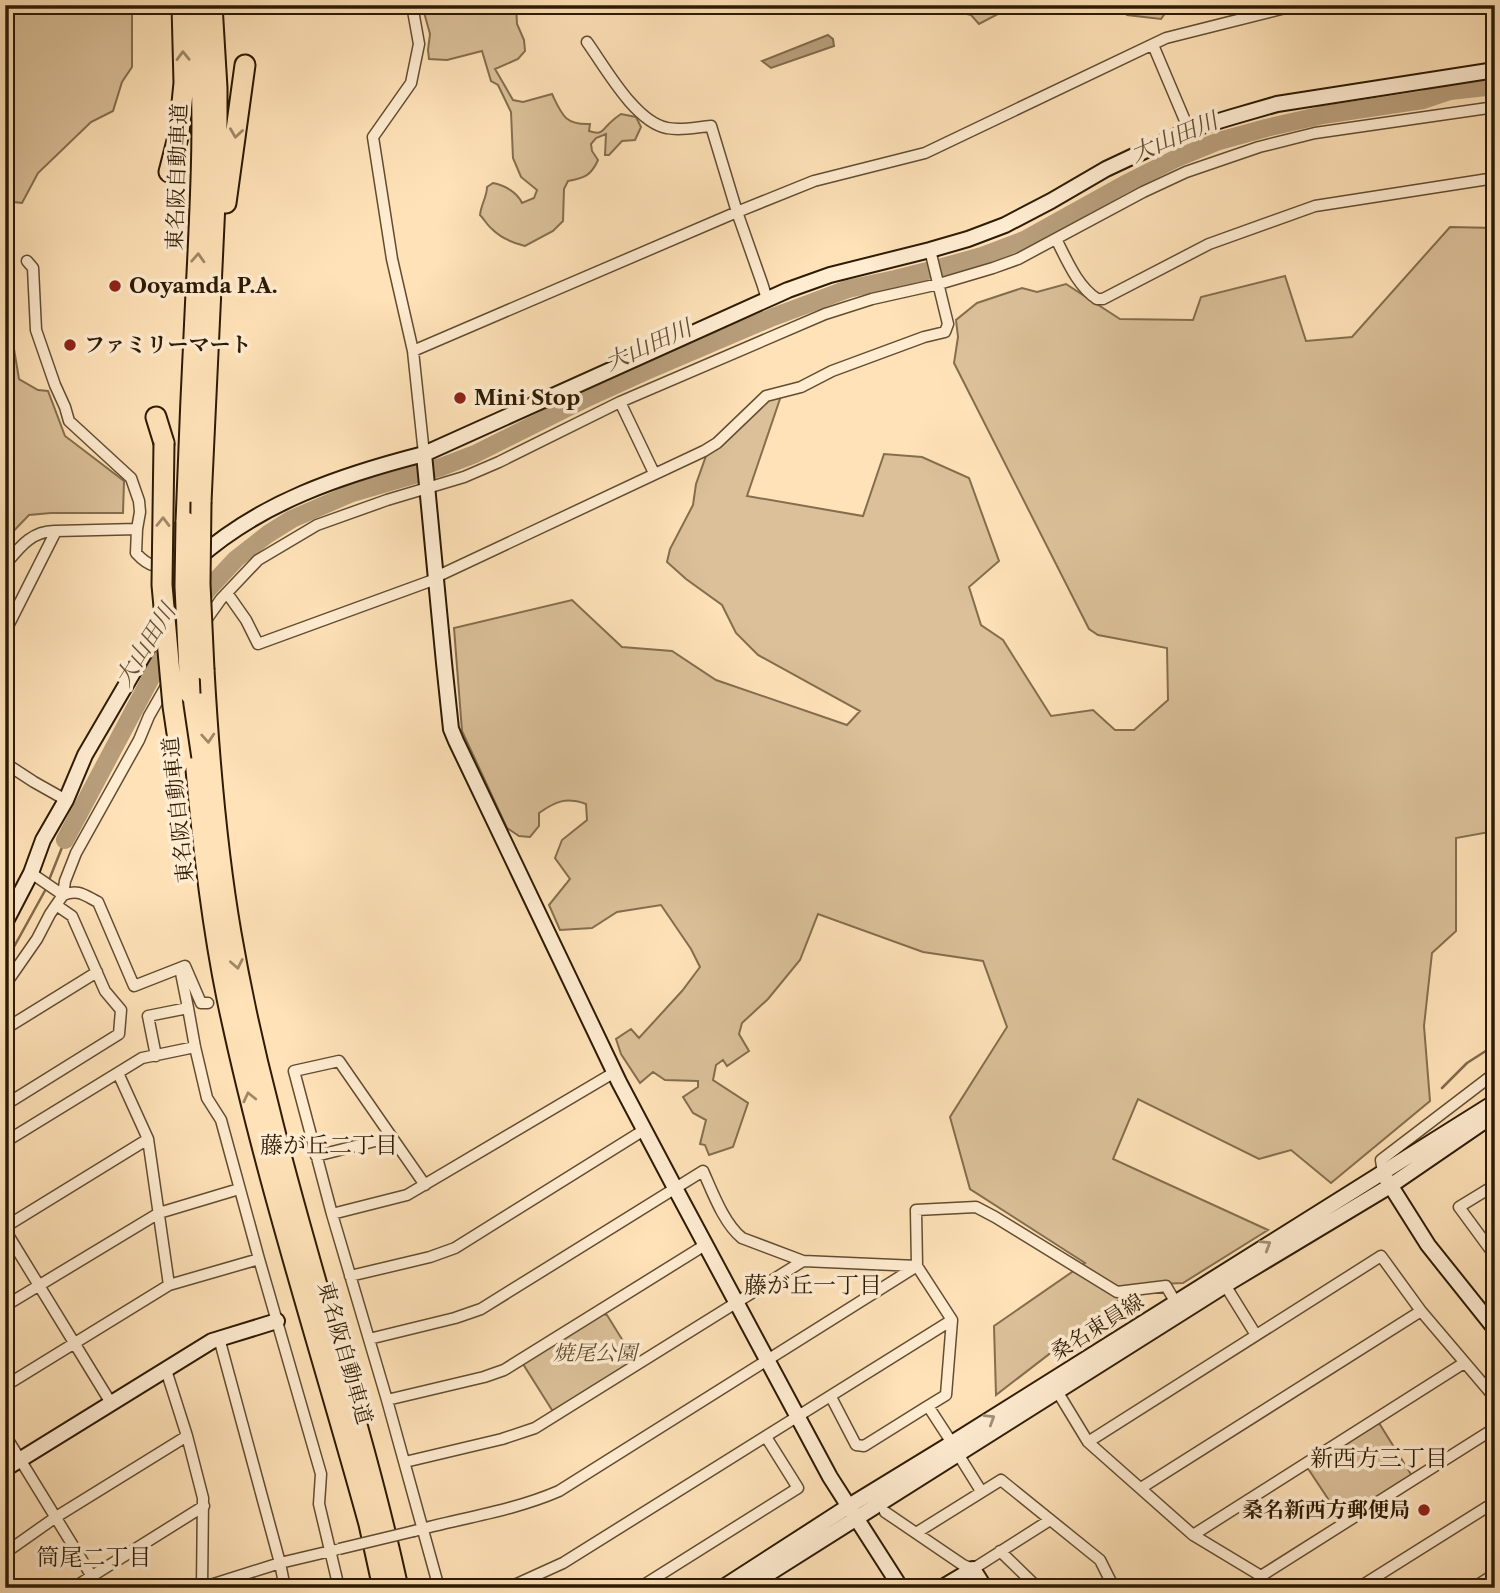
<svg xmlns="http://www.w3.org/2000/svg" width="1500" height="1593" font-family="'Libre Caslon Text','Noto Serif JP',serif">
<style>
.green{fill:#dbc099;stroke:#846e4e;stroke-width:2}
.water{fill:#b89e7b;stroke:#806a4b;stroke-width:2}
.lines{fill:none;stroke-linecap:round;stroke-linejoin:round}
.stream{stroke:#806a4b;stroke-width:2.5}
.river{stroke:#b89e7b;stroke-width:18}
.street-casing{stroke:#624d31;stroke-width:13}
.secondary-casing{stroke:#2d1b04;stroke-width:18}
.highway-casing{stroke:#2d1b04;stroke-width:23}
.street{stroke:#ffecd1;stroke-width:10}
.secondary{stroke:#ffecd1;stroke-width:14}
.highway{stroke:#ffe2b8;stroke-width:19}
.street-bridge-casing{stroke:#624d31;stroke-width:13;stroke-linecap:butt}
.highway-bridge-casing{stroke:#2d1b04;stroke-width:23;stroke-linecap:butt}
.street-bridge{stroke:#ffecd1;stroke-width:10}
.highway-bridge{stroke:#ffe2b8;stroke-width:19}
.oneway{stroke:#a08867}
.oneway2{stroke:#a08e75}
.poi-dot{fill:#8f2418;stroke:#ffecd1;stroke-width:2.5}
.labels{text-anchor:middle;stroke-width:7;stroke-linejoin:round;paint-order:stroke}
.street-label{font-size:21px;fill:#2d1b04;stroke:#ffecd1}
.poi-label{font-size:21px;font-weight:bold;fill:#2d1b04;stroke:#ffecd1;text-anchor:start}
.park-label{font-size:21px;font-style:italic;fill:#614d31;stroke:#ffecd1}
.water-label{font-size:23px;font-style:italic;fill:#654f34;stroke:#ffecd1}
.neighbourhood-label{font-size:23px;fill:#2d1b04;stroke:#ffecd1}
</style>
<rect width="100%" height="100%" fill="#ffe2b8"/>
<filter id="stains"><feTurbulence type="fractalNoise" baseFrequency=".00286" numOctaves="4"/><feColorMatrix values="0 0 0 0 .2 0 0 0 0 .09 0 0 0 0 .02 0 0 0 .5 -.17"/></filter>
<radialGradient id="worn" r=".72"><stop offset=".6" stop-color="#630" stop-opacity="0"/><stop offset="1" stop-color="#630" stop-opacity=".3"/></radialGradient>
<path class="green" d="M5,5H132V67L122,82L113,111L91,122L38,173L22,203L5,201Z
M422,5H516L517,24L524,40L525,51L518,59L495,69L513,100L523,102L552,94C562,115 565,125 590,124L589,131C604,136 602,129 612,121C615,118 618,116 621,114L636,117L641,127L635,140L622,141L609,155H605L606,134L596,138L591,144L592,151L598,160C591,176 584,178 568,181L564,189L563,221L553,231L525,246C513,243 501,238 492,229C487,225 484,219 480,215C481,204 487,197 487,187L493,183C504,185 517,192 522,203L534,198L537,190L521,177L513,158L511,112L498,85L491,81L482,51L447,60L429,59L428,50L430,34Z
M929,5H1015L979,24L971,15Z
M1120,5H1171L1161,19L1127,15Z
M1450,227L1495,228V831L1456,838V931L1432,953L1424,1026L1430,1101L1331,1183L1291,1150L1259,1159L1138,1099L1113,1159L1268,1230L1183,1283L1139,1285L996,1395L994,1326L1085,1263L970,1189L950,1117L1007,1027L983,961L923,952L818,914L800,960L768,999L742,1023L739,1034L749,1051L727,1066L723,1060L716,1065L713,1080L748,1103L733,1147L709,1155L705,1145L700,1144L706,1120L693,1113L683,1097L698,1087V1081L665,1080L653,1072L640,1083L621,1054L616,1039L631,1029L639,1038L682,991L700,967L691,949L661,905L617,912L592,928L560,930L549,905L570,879L555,858L562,840L587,820L586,804C566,797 556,801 539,813V826L530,837L519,836L507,828L462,731L454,628L572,600L622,647L672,651L716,680L847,725L860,711L758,655L736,633L722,605L686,579L667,562L670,549L693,505L696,484L706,456L719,447L768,399L781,396L747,496L863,516L884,454L922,457L969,478L999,561L969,587L981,625L1003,640L1051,716L1093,710L1115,730H1134L1168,700L1167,648L1098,635L1089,629L954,363L958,337L956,320L977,303L1022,288L1037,292L1066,284L1120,319L1193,320L1201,297L1285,276L1306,341L1352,337Z
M5,259L12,262L13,343L19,379L38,390L48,391L65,436L124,481L123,513H51L29,515L5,540Z
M603,1314L607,1315L633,1357L634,1362L556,1410H552L523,1364Z
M1379,1423L1412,1476L1342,1520L1307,1467Z"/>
<path class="water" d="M828,35L833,39L834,46L771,68L762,61Z"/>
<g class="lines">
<path class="stream" d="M49,880L65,840
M5,960L15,945L47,887
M1442,1088L1467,1063L1495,1045"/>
<path class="river" d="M196,605L209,588L236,559L268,534L292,519L352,493L441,467L475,454L589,397L644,372L773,317L848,289L895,279L935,269L982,256L1024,240L1125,184L1175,159L1219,141L1266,128L1323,115L1423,100L1450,91L1495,86
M65,840L170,642"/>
<g class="street-casing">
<path id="street" d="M412,5L419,44L411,83L373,137L392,259L413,351L424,454
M587,42C605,67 635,122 667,128C681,131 697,127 711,126L737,212L762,283L767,299
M1153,45L1189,130
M1056,239C1067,260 1077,286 1097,299H1103L1209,244L1315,206L1495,178
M27,261L33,268L36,330L55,385L65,407L69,421L131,478L139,501L140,512L137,529L136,553C153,572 164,567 188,566
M413,351L737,212L814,181L925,153L1166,38L1297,5
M620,402L654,473
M5,565C19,548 32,530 56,531
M436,577L704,451L717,443L766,396L801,387L832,371L924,337L945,332L948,324L930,250
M227,593L246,620L258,644L436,579
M204,623L221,599L258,560L317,525L387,500L464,477L499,462L620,402L825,314L872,299L939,284L993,268L1018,259L1143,192L1186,172L1259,147L1315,133L1495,107
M5,632L56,531L137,529
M5,763L34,782L66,800
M31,873L63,895C78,889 84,895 98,902L134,986L180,968
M180,968L185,966L201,1003H208
M180,968L188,1008
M5,985L37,939L50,914L63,895L65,881L76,853L139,740L149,716L169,681
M5,1029L97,972
M156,1056L148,1016L188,1008L195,1047L207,1098L221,1120L259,1259L321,1474L319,1504L339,1588
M118,1073L148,1139L169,1285
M5,1105L119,1034L121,1010L105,991L72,916L56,905
M5,1142L142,1058L195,1047
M316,1156L391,1137
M1383,1173L1381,1160L1495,1073
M425,1185L339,1061L294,1071L332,1214L387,1400L439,1588
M1495,1185L1459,1207L1495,1256
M332,1214L407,1195L615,1072
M5,1227L148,1139
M5,1230L111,1403
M350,1276L430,1257L455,1248L644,1130
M1225,1285L1256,1335
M5,1306L159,1213L239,1189
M219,1338L280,1563L285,1588
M369,1339L455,1318L481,1309L703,1171C712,1191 724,1224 742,1238L803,1261L917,1266L952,1320L946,1395L928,1406L952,1443
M166,1370L187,1436L203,1498L202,1588
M5,1386L169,1285L259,1259
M1057,1391L1088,1442L1193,1535L1261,1576L1495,1428
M831,1397L856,1445L864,1446L928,1406
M387,1400L484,1377L504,1370L705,1245
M5,1435L99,1588
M1088,1442L1381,1256L1421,1311L1495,1398
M958,1454L981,1491
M405,1462L502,1439L535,1428L803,1261
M1141,1488L1421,1311
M885,1512L963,1565L973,1569L1050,1520
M414,1531C462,1518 513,1511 559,1491L917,1266L916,1210L976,1207L995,1217L1117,1292L1166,1286L1176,1303
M916,1533L1001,1480L1100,1560L1114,1588
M1193,1535L1464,1363
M1000,1551L1038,1588
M5,1553L56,1517L187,1436
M73,1588L204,1506
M201,1588L280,1563L335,1550
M508,1588L563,1563L952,1320
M639,1588L798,1488L766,1437
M1204,1588H1207
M1358,1588L1495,1502
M1473,1588L1495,1574"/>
</g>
<g class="secondary-casing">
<path id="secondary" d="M424,454L444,663L451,729L456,741L619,1082L675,1188L830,1477L901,1588
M197,559C261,502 342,475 424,454L788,290L830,275L930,250L968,239L1005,225L1051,201L1106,169L1189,130L1232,117L1277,104L1495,70
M5,923L31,873L43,840L66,800L85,755L155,635L183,578
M1387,1180L1428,1245L1495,1329
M5,1469L212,1341L277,1321
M722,1588L849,1506L952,1443L1495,1102
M746,1588L1232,1281L1390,1186L1495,1114
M941,1588L973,1569L985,1588"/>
</g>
<g class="highway-casing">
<path id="highway" d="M169,172L179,133L184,83L182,5
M226,203L245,65
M156,417L164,443
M201,502L217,160V88L212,5
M186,522C189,446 192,369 196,293C201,196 206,102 197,5
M204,670C209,758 216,846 231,933C241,991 254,1050 269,1108C308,1269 363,1426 398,1588
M190,694C197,794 207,900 227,998C264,1176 321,1349 369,1524L383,1588"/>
</g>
<use href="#street" class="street"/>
<use href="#secondary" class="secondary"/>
<use href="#highway" class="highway"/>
<g class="street-bridge-casing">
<path id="street-bridge" d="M339,1549L414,1531"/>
</g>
<g class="highway-bridge-casing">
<path id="highway-bridge" d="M164,443L162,585L173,706L181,760
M201,502L200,584L204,670
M186,522L185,586L190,694"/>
</g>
<use href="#street-bridge" class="street-bridge"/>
<use href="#highway-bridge" class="highway-bridge"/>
</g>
<defs><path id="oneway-chevron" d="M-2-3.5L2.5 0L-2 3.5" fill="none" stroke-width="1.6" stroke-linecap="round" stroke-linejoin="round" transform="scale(1.75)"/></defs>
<g class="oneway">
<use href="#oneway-chevron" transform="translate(183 56) rotate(-91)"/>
<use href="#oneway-chevron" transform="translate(236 133) rotate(98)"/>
<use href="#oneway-chevron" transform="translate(198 258) rotate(-87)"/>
<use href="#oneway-chevron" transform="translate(163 522) rotate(-89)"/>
<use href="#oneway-chevron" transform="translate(208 738) rotate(86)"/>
<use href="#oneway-chevron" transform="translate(237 964) rotate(79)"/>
<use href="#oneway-chevron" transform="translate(249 1097) rotate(-103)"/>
</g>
<g class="oneway2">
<use href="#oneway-chevron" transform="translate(1266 1245) rotate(-32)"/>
<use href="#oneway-chevron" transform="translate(990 1419) rotate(-32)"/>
</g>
<g class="poi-dot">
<circle cx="115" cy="286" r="7"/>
<circle cx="70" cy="345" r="7"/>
<circle cx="460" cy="398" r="7"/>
<circle cx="1424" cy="1510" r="7"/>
</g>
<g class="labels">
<g class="street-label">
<text transform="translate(177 177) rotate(-88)" y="7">東名阪自動車道</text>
<text transform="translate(178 810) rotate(-96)" y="7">東名阪自動車道</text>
<text transform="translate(1097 1327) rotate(-32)" y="7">桑名東員線</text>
<text transform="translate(345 1353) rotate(74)" y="7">東名阪自動車道</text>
</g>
<g class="poi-label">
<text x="129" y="293">Ooyamda P.A.</text>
<text x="84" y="352">ファミリーマート</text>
<text x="474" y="405">Mini Stop</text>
<text x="1410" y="1517" text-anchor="end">桑名新西方郵便局</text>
</g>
<g class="park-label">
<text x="595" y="1360">焼尾公園</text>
</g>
<g class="water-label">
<text transform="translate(1174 137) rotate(-23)" y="8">大山田川</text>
<text transform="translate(648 345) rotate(-24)" y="8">大山田川</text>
<text transform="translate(145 645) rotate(-58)" y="8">大山田川</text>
</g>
<g class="neighbourhood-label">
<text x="329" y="1153">藤が丘二丁目</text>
<text x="813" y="1293">藤が丘一丁目</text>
<text x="1379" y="1466">新西方三丁目</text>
<text x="94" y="1565">筒尾二丁目</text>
</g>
</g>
<rect width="1500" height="1593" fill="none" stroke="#ffe2b8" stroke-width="28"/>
<rect x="7" y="7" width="1486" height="1579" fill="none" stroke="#2d1b04" stroke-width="3.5"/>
<rect x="14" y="14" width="1472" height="1565" fill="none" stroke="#2d1b04" stroke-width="2"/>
<rect width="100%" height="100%" filter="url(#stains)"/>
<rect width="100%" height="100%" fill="url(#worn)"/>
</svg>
